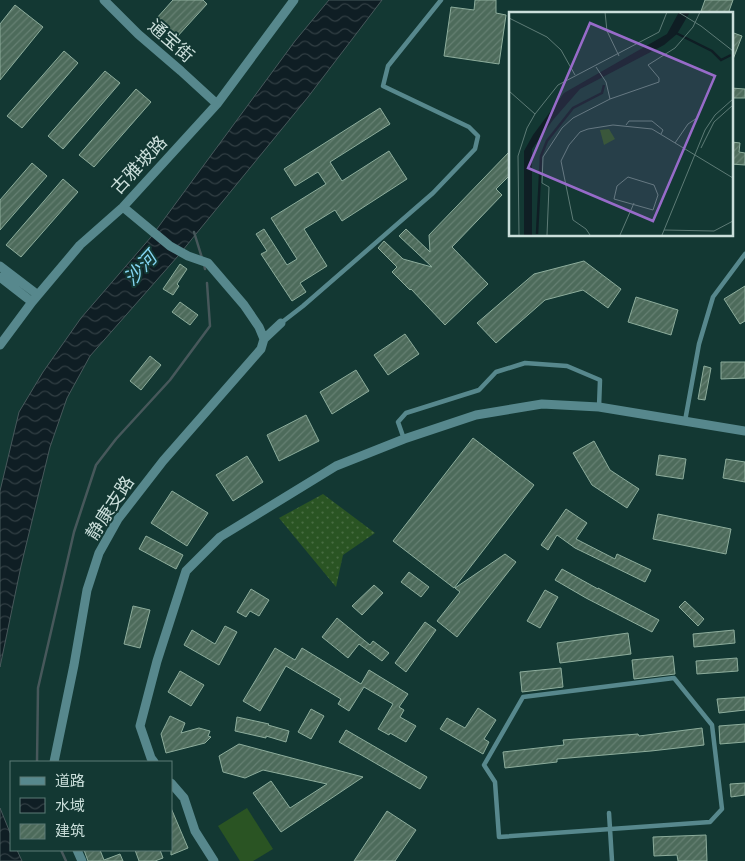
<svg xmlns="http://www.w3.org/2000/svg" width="745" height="861" font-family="Helvetica,'Noto Sans SC',sans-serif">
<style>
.grass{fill:url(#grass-dots)}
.pitch{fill:#2a5423}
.water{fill:url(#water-waves);stroke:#47585b}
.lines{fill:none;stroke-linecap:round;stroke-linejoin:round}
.stream{stroke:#47585b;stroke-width:2.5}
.building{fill:url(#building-hatch);stroke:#8dad9c}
.lane{stroke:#57888d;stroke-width:4.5}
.street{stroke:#57888d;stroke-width:9}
.labels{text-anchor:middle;stroke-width:4;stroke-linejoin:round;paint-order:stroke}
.street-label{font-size:18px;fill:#cbdfdb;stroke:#133833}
.water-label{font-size:19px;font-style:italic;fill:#85d5f3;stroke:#133833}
.inset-river{fill:none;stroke:#0f1e24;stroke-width:2.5}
.inset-road{fill:none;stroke:#5d7b76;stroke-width:1}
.view{fill:#976bc9;fill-opacity:0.15;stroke:#976bc9;stroke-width:2.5}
.inset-edge{fill:none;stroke:#cbdfdb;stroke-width:2.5}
</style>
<defs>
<pattern id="grass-dots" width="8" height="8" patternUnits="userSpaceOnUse" patternTransform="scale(1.25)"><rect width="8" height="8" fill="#2a5423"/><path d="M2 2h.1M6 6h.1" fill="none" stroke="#486c42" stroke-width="1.8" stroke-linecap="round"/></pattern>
<pattern id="water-waves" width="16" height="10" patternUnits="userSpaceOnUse" patternTransform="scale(1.25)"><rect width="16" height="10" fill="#0f1e24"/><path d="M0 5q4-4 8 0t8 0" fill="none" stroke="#313e43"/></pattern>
<pattern id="building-hatch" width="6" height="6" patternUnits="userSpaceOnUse" patternTransform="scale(1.25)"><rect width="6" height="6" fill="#4d6b5b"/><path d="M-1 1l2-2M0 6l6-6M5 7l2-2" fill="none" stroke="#658072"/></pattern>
</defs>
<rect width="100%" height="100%" fill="#133833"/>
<path class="grass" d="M323,494L375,533L343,555L336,587L279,518Z"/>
<path class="pitch" d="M247,808L273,849L253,861H240L218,826Z"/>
<path class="water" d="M329,0H382L308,97L178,256L90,356L67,398L50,447L21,566L0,667V491L19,412L43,372L81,318L151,237L295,41Z
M0,808L11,835V850H17L22,861H0Z"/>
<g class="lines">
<path class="stream" d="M194,232L202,258
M204,263L205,269
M37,762L38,688L74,532L96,465L116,439L170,380L210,326L207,283
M61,850L66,861"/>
</g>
<path class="building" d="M173,0H203L207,4L176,38L156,19Z
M475,0H496V13L506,15L499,64L444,56L451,7L474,10Z
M705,0H733L728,14H700Z
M15,5L43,27L0,80V24Z
M731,32L742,36L732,62H731Z
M64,51L78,63L22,128L7,116Z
M105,71L120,83L63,149L48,136Z
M731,88L745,89V98H731Z
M136,89L151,102L94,167L79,155Z
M380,108L390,124L330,162L342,181L389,151L407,179L342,221L335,210L304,229L327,266L300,283L306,292L292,301L261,254L267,251L256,234L264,229L287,265L297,259L271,218L326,184L318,172L295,186L284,169Z
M732,142L740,143L739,152L745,153V165L731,164Z
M510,151V175L496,189L502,195L452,247L488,284L445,325L411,289L410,290L392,272L397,267L378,248L384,241L403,259L432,267L399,236L406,229L430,252L429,235Z
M32,163L47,176L0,230V200Z
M63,179L78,192L21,257L6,245Z
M584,261L621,289L608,308L583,290L545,300L496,343L477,323L534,274Z
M180,264L187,269L177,284L179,286L173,295L163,289Z
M745,286V321L740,324L724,299Z
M636,297L678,310L671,335L628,322Z
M180,302L198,315L190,325L172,312Z
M405,334L419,354L388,375L374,355Z
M150,356L161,365L141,390L130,381Z
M721,362H745V378L721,379Z
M704,366L711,368L705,400L698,399Z
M356,370L369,391L332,414L320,392Z
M306,415L319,441L279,461L267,435Z
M473,438L534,485L454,588L393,541Z
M594,441L610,470L639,489L627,508L592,485L573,453Z
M659,455L686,459L683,479L656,475Z
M247,456L263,482L233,501L216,475Z
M726,459L745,462V482L723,478Z
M172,491L208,513L187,546L151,523Z
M566,509L587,523L576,539L615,559L617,554L651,570L645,582L575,548L557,535L548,550L541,545Z
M658,514L731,529L726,554L653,539Z
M146,536L183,555L176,569L139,549Z
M505,554L516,562L457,637L437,621L460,592L455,588Z
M562,569L598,589V588L659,620L652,632L586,598L555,580Z
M409,572L429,587L421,597L401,582Z
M374,585L383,593L362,615L352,606Z
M251,589L269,600L259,616L250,611L246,617L237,612Z
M545,590L558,597L540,628L527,621Z
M685,601L704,619L698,626L679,607Z
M133,606L150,610L140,648L124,644Z
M337,618L370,645L373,641L389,653L382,661L359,644L348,658L322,637Z
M425,622L436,630L406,672L395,663Z
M225,626L237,632L219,665L184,645L192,630L215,644Z
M734,630L735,643L694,647L693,634Z
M628,633L631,654L560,663L557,643Z
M275,648L295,660L302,648L361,684L369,670L408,694L399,707L404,710L400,717L416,726L406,742L390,733L389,735L378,729L393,704L364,687L349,711L338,704L341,699L286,666L260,711L243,701Z
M673,656L675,674L634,679L632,660Z
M737,658L738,671L697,674L696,661Z
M561,668L563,687L522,692L520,672Z
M180,671L204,685L191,706L168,692Z
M745,697V710L719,713L717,699Z
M478,708L496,720L484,739L489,742L483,754L440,729L447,718L465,728Z
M311,709L324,716L311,739L298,732Z
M170,716L185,723L181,733L199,728L210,731L208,736L211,737L205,743L166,753L161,734Z
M237,717L269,724L268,725L289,731L286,742L266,736V738L235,731Z
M745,724V742L720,744L719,726Z
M702,728L704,745L651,751L557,759V762L505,768L503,752L564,745L563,740L638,734L639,736Z
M346,730L427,777L420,789L339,742Z
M239,744L363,777L281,832L253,793L271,781L290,808L327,784L263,770L245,778L223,772L219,756Z
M745,783V795L731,797L730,784Z
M171,808L188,848L171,855Z
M387,811L416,830L395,861H354Z
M706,835L707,861H678L677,855L654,856L653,837Z
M84,850H100L104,860L120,854L123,861H88Z
M135,850H160L163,858L155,861H139Z"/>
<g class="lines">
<path class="lane" d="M281,323L303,306L433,193L475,149L478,136L469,127L383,86L388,66L441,0
M685,421L699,344L713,297L745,254
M404,439L398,422L406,413L479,390L496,372L525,363L567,366L600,380L599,407
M674,678L712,725L722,809L710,822L499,837L495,782L484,765L523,697Z
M609,813L612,861"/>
<path class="street" d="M104,0L138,34L181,71L217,104
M123,207L170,246L188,256L208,263L244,305L259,327L264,339
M0,266L38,295
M0,277L32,302
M0,345L32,302L80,245L123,207L217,104L294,0
M54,762L74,665L87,590L99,553L118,519L163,461L261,349L264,339L281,323
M154,762L151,758L140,726L157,661L186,571L220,537L336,466L404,439L476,415L542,404L599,407L745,431
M171,783L184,798L195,831L214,861
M77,850L82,861"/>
</g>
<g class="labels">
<g class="street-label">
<text transform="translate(171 41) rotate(41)" y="6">通宝街</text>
<text transform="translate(139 165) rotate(-47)" y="6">古雅坡路</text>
<text transform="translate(110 508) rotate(-57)" y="6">静康支路</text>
</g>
<g class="water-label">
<text transform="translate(140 268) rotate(-47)" y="7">沙河</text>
</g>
</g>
<g transform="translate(509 12)">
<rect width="224" height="224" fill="#133833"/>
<path d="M100,117L106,127L95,133L91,118Z" fill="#2a5423"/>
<path d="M170,0H181L168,22L155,33L71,77L44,108L23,137V223H15V139L24,123L55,81L158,22Z" fill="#0f1e24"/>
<path class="inset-river" d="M167,21L203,39L212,48L222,43M28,222L32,144L38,129L64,96L93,81L95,73"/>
<path class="inset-road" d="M96,0L98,19L110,44M169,0L192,14L224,39M0,6L38,25L52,38L66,63M87,55L97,70L101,87M0,79L26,102M117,113L120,109H143L154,118L152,122M166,131L179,112L188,106M192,136L205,110L224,93M119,165L145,173L149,183L144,198L105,187L108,174ZM155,218L205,219L224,209M10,223L9,144L18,116L26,102L49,73L150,20L158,0M38,223L40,175L33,171L34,145L53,116L64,106L101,87L150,70V66L139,53L166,36L184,15L191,0M81,223L77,217L64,208L52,149L60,133L71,120L79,117L104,113L143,117L224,166M111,223L125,191M153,223L196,118L206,103L224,87"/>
<path class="view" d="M81,11L206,64L144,209L19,156Z"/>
<rect width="224" height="224" class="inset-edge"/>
</g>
<rect x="10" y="761" width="162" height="90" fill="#133833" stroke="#5d7b76"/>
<rect x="20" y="777" width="25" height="8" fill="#57888d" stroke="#5d7b76"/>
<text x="55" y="786" font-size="15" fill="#cbdfdb">道路</text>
<rect x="20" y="798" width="25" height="15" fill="url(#water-waves)" stroke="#5d7b76"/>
<text x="55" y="811" font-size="15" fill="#cbdfdb">水域</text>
<rect x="20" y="824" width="25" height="15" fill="url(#building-hatch)" stroke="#5d7b76"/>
<text x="55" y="836" font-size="15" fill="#cbdfdb">建筑</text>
</svg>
